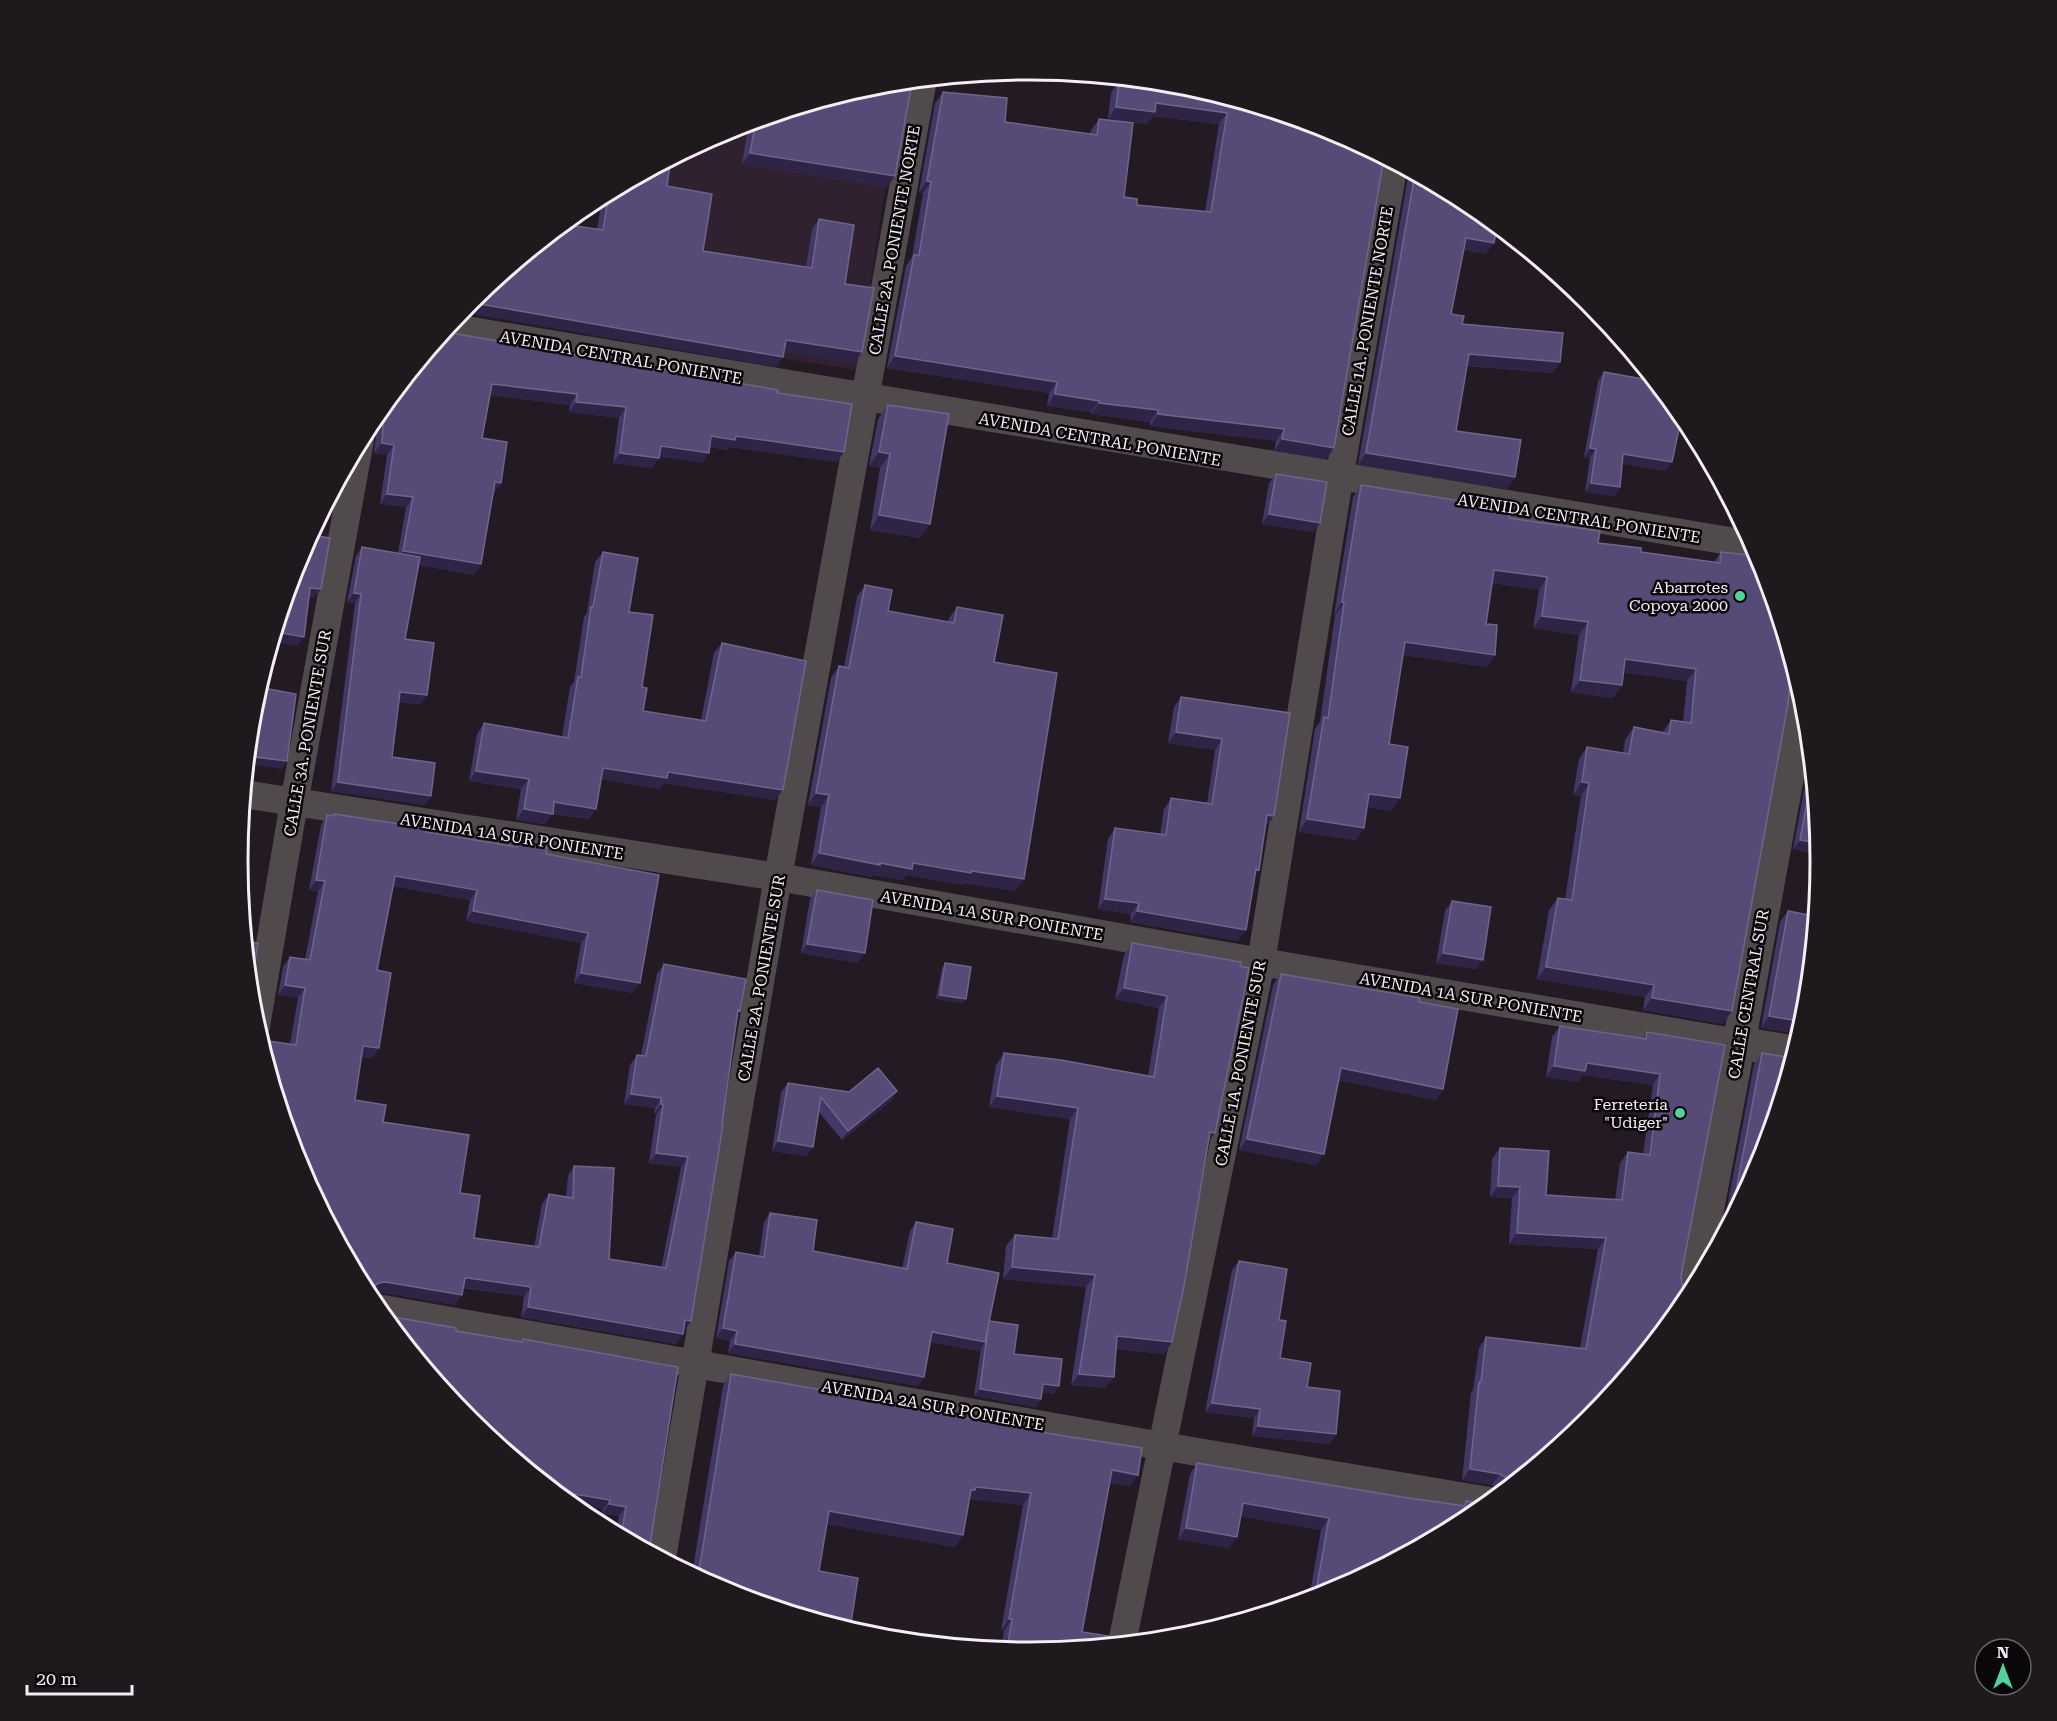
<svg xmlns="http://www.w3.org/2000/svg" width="2057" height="1721" font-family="'Roboto Serif',serif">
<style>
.built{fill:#2f2130}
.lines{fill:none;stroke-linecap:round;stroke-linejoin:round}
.minor{stroke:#514a4c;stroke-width:28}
.tertiary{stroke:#514a4c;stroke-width:33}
.wall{fill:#423867}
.shaded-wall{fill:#2e2446}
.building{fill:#564b76;stroke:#6f658a;stroke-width:1.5}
.poi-dot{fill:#50d398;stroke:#0a070a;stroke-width:2}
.labels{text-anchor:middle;stroke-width:5;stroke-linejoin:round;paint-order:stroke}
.street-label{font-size:16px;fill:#f5eef5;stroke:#0a070a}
.poi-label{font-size:16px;fill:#f5eef5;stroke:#0a070a;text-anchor:end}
.rim{fill:none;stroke:#f5eef5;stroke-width:3}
</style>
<rect width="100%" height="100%" fill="#231a24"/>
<path class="built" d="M864,87L900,93L857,370L581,328L602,196L726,129Z"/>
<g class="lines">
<path class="minor" d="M448,327C882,403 1317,476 1753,545
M244,794L778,877L1261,962L1739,1043
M256,1026L294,803L360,440
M377,1308L1162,1446L1489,1501
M662,1558L778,877L923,79
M1122,1643L1261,962L1339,479L1394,163"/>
<path class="tertiary" d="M1739,1043L1794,1052
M1692,1291L1739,1043L1802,697"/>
</g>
<path class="wall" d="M1136,80L1183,84L1332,129L1334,448L1326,459L1274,451L1276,441L1150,426V422L1091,414V412L1047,406L1049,393L887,368L906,266L912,257L923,193L919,192L935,103L943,92L1005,122L1090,134L1091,130L1099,119L1124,197L1137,205L1205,212L1219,124L1153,116L1147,124L1108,119L1111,93L1119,81L1136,83Z
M874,84L895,176L887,187L742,164L749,122Z
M671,158L667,186L703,251L806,267L812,229L819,219L845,284L855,363L784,351L776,367L548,241V236L562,224L597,229L603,195Z
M1409,171L1469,203L1486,254L1464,250L1451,314L1462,324L1560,362L1552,373L1467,366L1456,431L1507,489L1358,465Z
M452,333L777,393L844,452L837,462L730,447L728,450L709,447V453L702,463L659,456L652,468L613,463L619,418L569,412L570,405L490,395L482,438L501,483L494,493H493L474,575L419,565L405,639L427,695L420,704L399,702L392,757L431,796L424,805L331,791L355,603L347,602L356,556L362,547L398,553L406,507L380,504L387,455L374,453L376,435L370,427L368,426L371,420Z
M1604,372L1652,395L1665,471L1622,463L1620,487L1614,496L1585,492L1590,458L1584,457L1598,381Z
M888,405L930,524L920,538L870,530L880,468L869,466L878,419Z
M1276,474L1320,523L1314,532L1262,524L1269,483Z
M1361,485L1509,518L1598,543L1641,552L1714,562L1721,552L1723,1024L1643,1010L1645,997L1537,979L1549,910L1558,898L1565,899L1581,796L1573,795L1579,759L1587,747L1623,753L1625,740L1634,727L1662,733L1671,720L1683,722L1687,681L1624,672L1622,685L1613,698L1571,692L1579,635L1533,628L1539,590L1492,583L1486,624L1487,667L1403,655L1389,744L1391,811L1367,807L1364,828L1356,840L1299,832L1315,729L1320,722L1335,615H1334L1353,497Z
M603,552L629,612L642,687L643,711L701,720L714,653L722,643L775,800L664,783L660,789L601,779L589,819L552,814L545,824L516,820L521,789L469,781L477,734L484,723L562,737L570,687L574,682L584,617L587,613L595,562Z
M865,585L888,611L948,622L949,618L957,607L994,662L1024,879L1015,891L964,883L963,885L907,875L903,880L873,875L872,877L811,865L821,807L808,805L831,678L839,666L844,667L857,597Z
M1181,697L1290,713L1266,827L1238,941L1130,922L1131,914L1098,909L1108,839L1115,828L1160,834L1164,809L1171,798L1207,803L1215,750L1168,743L1174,707Z
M1812,776L1819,854L1793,849L1805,785Z
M334,814L426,832L514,847L518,842L546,854L633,993L574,983L581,943L466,921L470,900L393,886L377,970L379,1048L372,1058L361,1057L355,1100L383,1122L460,1193L474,1238L534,1247L542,1204L549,1194L566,1197L568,1176L574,1166L609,1259L661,1268L681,1167L649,1163L656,1115L654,1114L655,1108L624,1104L630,1065L637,1055H641L657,974L664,964L737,1016L691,1321L676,1344L521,1317L524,1296L463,1288L455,1305L379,1292H372L290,1044L298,998L278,995L283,967L290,957L305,959L318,891L309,890L321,825L327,815L333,816Z
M817,890L858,963L801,953L810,899Z
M1452,901L1483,960L1476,969L1436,963L1445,911Z
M1788,911L1805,1015L1799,1034L1761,1028L1780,922Z
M1132,943L1241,962L1172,1342L1164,1354L1116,1349L1105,1388L1071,1385L1086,1287L1003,1279L1006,1246L1015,1235L1052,1238L1070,1119L989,1107L996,1065L1004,1053L1148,1076L1159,1008L1115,999L1124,955Z
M945,963L966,999L963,1003L936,999L942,968Z
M1281,974L1419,1002L1443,1089L1436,1100L1338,1080L1317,1165L1239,1150L1273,985Z
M1560,1026L1642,1038L1647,1032L1725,1045L1681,1276L1682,1285L1687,1294L1588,1420L1502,1491L1500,1489L1492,1485L1462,1480L1471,1393L1473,1390L1479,1348L1486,1337L1580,1348L1598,1249L1509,1244L1512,1198L1490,1197L1492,1159L1500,1148L1546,1195L1615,1200L1620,1163L1628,1152L1643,1154L1653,1085L1583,1075L1578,1082L1546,1077L1552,1037Z
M1762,1053L1760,1164L1722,1234L1754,1064Z
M788,1083L849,1092L897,1091L891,1101L842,1140L819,1112L813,1147L806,1156L772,1151L781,1092Z
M770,1213L813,1251L902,1268L910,1231L916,1222L1014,1354L1054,1394L1042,1392L1041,1399L1036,1407L974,1396L981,1348L979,1351L931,1342L924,1377L918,1386L728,1353L730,1341L716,1338L729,1261L736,1252L759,1256L764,1222Z
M1239,1261L1279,1320L1280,1358L1336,1434L1329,1444L1252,1436L1254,1418L1205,1412L1232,1270Z
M456,1331L521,1342L523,1339L678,1367L649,1551L616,1533L619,1516L602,1514L603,1509Z
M731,1374L919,1410L977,1419L978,1417L1039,1432L1130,1486L1109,1483L1028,1652L1001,1649L1004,1631L1001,1630L1023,1505L969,1499L955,1547L827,1524L725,1592L692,1574L723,1386Z
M1197,1463L1402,1497L1463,1506L1466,1501L1485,1505L1331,1592L1309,1599L1321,1530L1240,1516L1229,1548L1178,1539L1190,1474Z"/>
<path class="shaded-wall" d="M1156,103L1227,113L1219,124L1153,116L1147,124L1108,119L1116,107Z
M750,153L895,176L887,187L742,164Z
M927,181L931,182L923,193L919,192Z
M1466,238L1494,243L1486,254L1458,249Z
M468,302L783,357L776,367L459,312Z
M786,340L862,352L855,363L779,351Z
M1469,354L1560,362L1552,373L1461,365Z
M895,356L1057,382L1049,393L887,368Z
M492,384L577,394L570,405L484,394Z
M1055,394L1099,401L1091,412L1047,406Z
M576,402L626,407L619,418L569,412Z
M1099,403L1158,410L1150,422L1091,414Z
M1158,414L1284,429L1276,441L1150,426Z
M374,416L377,417L370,427L368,426Z
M711,436H736L844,452L837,462L730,447L728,450L704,446Z
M1282,439L1334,448L1326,459L1274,451Z
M382,443L394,445L387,455L374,453Z
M661,446L709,453L702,463L654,456Z
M1590,448L1596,449L1590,458L1584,457Z
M879,452L890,454L880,468L869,466Z
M620,453L659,458L652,468L613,463Z
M1366,453L1515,477L1507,489L1358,465Z
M1623,454L1672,462L1665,471L1617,463Z
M495,482L501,483L494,493L488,492Z
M1591,483L1620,487L1614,496L1585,492Z
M387,494L413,497L406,507L380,504Z
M1269,514L1320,523L1314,532L1262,524Z
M879,515L930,524L920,538L870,530Z
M403,551L481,564L474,575L396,561Z
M1494,570L1547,577L1539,590L1485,582Z
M310,588L321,589L314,598L303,597Z
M354,593L361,594L355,603L347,602Z
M1342,602L1344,603L1335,615H1334Z
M1542,616L1588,622L1579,635L1533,628Z
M275,632L304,637L297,646L272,642Z
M1405,642L1495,655L1487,667L1396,654Z
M1625,659L1696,669L1687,681L1617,672Z
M1580,680L1622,685L1613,698L1571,692Z
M400,692L427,695L420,704L394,701Z
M1176,732L1222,739L1215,750L1168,743Z
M247,756L287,761L282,769L246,764Z
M603,768L668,772L783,790L775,800L664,783L660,789L595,778Z
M476,771L529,779L521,789L469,781Z
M338,782L431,796L424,805L331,791Z
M1582,782L1589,783L1581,796L1573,795Z
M816,793L829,795L821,807L808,805Z
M1369,794L1400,798L1391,811L1361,806Z
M554,802L596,809L589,819L552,814L545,824L516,820L524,809Z
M1267,815L1274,816L1266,827L1260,826Z
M1307,819L1364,828L1356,840L1299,832Z
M1800,840L1818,843L1819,854L1793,849Z
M819,853L880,863H913L1024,879L1015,891L964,883L963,885L907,875L903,880L873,875L872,877L811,865Z
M395,876L477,890L470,900L388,885Z
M316,880L325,881L318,891L309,890Z
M1105,899L1139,903L1131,914L1098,909Z
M473,911L588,933L581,943L466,921Z
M1137,911L1246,930L1238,941L1130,922Z
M807,944L865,953L858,963L801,953Z
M1443,953L1483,960L1476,969L1436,963Z
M1546,967L1654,985L1645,997L1537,979Z
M581,973L640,983L633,993L574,983Z
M285,985L305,988L298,998L278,995Z
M1124,988L1167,996L1159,1008L1115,999Z
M940,995L966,999L963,1003L936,999Z
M1652,998L1732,1011L1723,1024L1643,1010Z
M1769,1016L1803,1022L1801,1028L1797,1034L1761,1028Z
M363,1046L379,1048L372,1058L356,1056Z
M1587,1063L1660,1074L1653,1085L1583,1075L1578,1082L1546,1077L1554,1066Z
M1341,1068L1443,1089L1436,1100L1333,1079Z
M897,1091L891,1101L842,1140L848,1131Z
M631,1094L661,1098L655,1108L624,1104Z
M997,1096L1078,1108L1070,1119L989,1107Z
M661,1104L663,1105L656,1115L654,1114Z
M1210,1132L1215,1133L1207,1144Z
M1247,1139L1324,1154L1317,1165L1239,1150Z
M778,1141L813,1147L806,1156L772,1151Z
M656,1153L688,1157L681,1167L649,1163Z
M1498,1186L1520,1187L1512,1198L1490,1197Z
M1517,1233L1606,1238L1598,1249L1509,1244Z
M1012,1267L1095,1275L1086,1287L1003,1279Z
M465,1278H468L531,1287L524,1296L461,1287Z
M386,1282L462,1295L455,1305L379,1292H372L368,1295L372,1287L379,1283Z
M528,1307L683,1334L676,1344L521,1317Z
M685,1320L691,1321L684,1331Z
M723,1328L737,1331L730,1341L716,1338Z
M932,1332L985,1342L979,1351L926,1341Z
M1117,1336L1172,1342L1164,1354L1109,1348Z
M735,1344L924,1377L918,1386L728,1353Z
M1079,1374L1114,1377L1105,1388L1071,1385Z
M1043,1384L1059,1386L1054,1394L1038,1392Z
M980,1389L1041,1399L1036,1407L974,1396Z
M1212,1403L1260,1409L1254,1418L1205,1412Z
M1258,1426L1336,1434L1329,1444L1252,1436Z
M1470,1469L1500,1474L1492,1485L1462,1480Z
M1112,1470L1138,1475L1130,1486L1103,1482Z
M976,1487L1031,1493L1023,1505L969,1499L971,1490Z
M556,1491L610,1500L603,1509L572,1505Z
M1243,1503L1329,1518L1321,1530L1235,1515Z
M609,1504L626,1507L619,1516L602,1514Z
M829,1511L963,1535L955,1547L821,1523Z
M1186,1528L1237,1537L1229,1548L1178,1539Z
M1009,1619H1012L1004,1631L1001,1630Z"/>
<path class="building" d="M1143,80L1183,84L1332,129L1384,158L1334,448L1282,439L1284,429L1158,414V410L1099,403V401L1055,394L1057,382L895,356L914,255H919L931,182L927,181L943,92L1007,98L1005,122L1097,135L1099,119L1133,123L1124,197L1137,199V205L1211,212L1227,113L1156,103L1155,112L1116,107L1119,81L1142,84Z
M906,81L905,88H911L895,176L750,153L756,120L874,84Z
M671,158L667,186L712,194L703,251L812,268L819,219L854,225L845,284L874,288L862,352L786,340L783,357L468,302L542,240L553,242L555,230L562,224L603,230L609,192Z
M1415,174L1469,203L1497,226L1494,243L1466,238L1451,314L1464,316L1462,324L1563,333L1560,362L1469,354L1456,431L1521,440L1515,477L1366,453Z
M445,330L452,333L778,390L777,393L852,404L844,452L736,436L735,440L711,436L709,453L661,446L659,458L620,453L626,407L576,402L577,394L492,384L482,438L507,442L501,483L495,482L481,564L403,551L413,497L387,494L394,445L382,443L383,425L377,417L374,416Z
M1604,372L1654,381L1655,382L1652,395L1669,399L1682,415L1672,462L1623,454L1620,487L1591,483L1596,449L1590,448Z
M888,405L949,414L930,524L879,515L890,454L879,452Z
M1276,474L1327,482L1320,523L1269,514Z
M1361,485L1511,509L1509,518L1600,531L1598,543L1641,548V552L1720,563L1721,552L1759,556L1792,665L1788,704L1732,1011L1652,998L1654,985L1546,967L1558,898L1572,900L1589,783L1582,782L1587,747L1629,754L1634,727L1669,734L1671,720L1691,723L1696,669L1625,659L1622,685L1580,680L1588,622L1542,616L1547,577L1494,570L1486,624L1497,625L1495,655L1405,642L1389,744L1408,747L1400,798L1369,794L1364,828L1307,819L1324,717L1328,718L1344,603L1342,602Z
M310,535L330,538L321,589L310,588L304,637L275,632L297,557Z
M362,547L420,557L405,639L434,643L427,695L400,692L392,757L435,763L431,796L338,782L361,594L354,593Z
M603,552L638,558L629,612L653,615L642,687L647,688L643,711L706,721L722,643L806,661L783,790L668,772L667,778L603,768L596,809L554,802L553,814L524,809L529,779L476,771L484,723L568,738L578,677H581L591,607H593Z
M865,585L892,590L888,611L954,623L957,607L1003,615L994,662L1057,673L1024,879L972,871L971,873L913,863L912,869L880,863V865L819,853L829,795L816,793L839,666L849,668Z
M258,687L296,694L287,761L247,756L252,706Z
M1181,697L1290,713L1274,816L1267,815L1259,870L1256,869L1246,930L1137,911L1139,903L1105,899L1115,828L1166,835L1171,798L1212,804L1222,739L1176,732Z
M1812,776L1818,843L1800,840Z
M334,814L427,828L426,832L517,847L518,842L547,847L546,854L659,875L640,983L581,973L588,933L473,911L477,890L395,876L377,970L391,973L379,1048L363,1046L355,1100L386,1105L383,1122L469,1135L460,1193L480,1196L474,1238L539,1247L549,1194L573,1198L574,1166L614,1168L609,1259L666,1268L688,1157L656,1153L663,1105L661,1104V1098L631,1094L637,1055L646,1056L664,964L746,979L740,1011L738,1010L722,1124L723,1125L691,1321L685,1320L683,1334L528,1307L531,1287L468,1278H465L462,1295L386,1282L379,1283L372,1287L368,1295L297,1163L260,1040L296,1045L305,988L285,985L290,957L310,960L325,881L316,880L327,815L334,816Z
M817,890L873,900L865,953L807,944Z
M1452,901L1491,907L1483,960L1443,953Z
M1788,911L1815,916L1805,1015L1803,1022L1769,1016Z
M245,941L258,943L250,988Z
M1132,943L1241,962L1240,966L1249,968L1215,1133L1210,1132L1185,1281L1172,1342L1117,1336L1114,1377L1079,1374L1095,1275L1012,1267L1015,1235L1058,1239L1078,1108L997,1096L1004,1053L1061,1060L1154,1077L1167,996L1124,988Z
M945,963L971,967L966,999L940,995Z
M1281,974L1420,998L1419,1002L1458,1009L1443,1089L1341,1068L1324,1154L1247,1139Z
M1560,1026L1646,1039L1647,1032L1725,1045L1681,1276L1682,1285L1687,1294L1689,1295L1686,1301L1588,1420L1511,1483L1508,1478L1500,1474L1470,1469L1479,1382H1481L1486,1337L1586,1349L1606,1238L1517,1233L1520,1187L1498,1186L1500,1148L1549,1151L1546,1195L1622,1200L1628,1152L1650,1155L1660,1074L1587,1063L1585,1071L1554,1066Z
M1762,1053L1792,1058L1760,1164L1731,1218Z
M878,1068L897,1091L848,1131L821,1097L813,1147L778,1141L788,1083L849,1092Z
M770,1213L817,1220L813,1251L907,1269L916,1222L953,1229L947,1263L999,1273L985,1342L932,1332L924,1377L735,1344L737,1331L723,1328L736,1252L764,1257Z
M1239,1261L1287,1269L1279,1320L1286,1321L1280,1358L1311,1363L1307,1387L1340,1391L1336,1434L1258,1426L1260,1409L1212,1403Z
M382,1315L456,1328V1331L522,1342L523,1339L678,1367L649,1551L621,1536L626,1507L609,1504L610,1500L556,1491L469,1420Z
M989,1321L1018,1325L1014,1354L1062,1359L1059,1386L1043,1384L1041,1399L980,1389Z
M731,1374L920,1407L919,1410L978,1420V1417L1040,1428L1039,1432L1142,1448L1138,1475L1112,1470L1082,1632L1114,1637L1113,1644L1028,1652L1007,1650L1012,1619H1009L1031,1493L976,1487L975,1490H971L963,1535L829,1511L819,1571L858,1578L850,1629L725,1592L698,1577Z
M1197,1463L1402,1497L1465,1506L1466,1501L1485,1505L1468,1519L1331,1592L1315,1597L1329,1518L1243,1503L1237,1537L1186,1528Z"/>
<g class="poi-dot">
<circle cx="1740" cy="596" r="6"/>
<circle cx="1680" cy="1113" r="6"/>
</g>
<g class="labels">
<g class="street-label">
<text transform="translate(894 240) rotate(-80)" y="6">CALLE 2A. PONIENTE NORTE</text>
<text transform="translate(1367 321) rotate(-80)" y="6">CALLE 1A. PONIENTE NORTE</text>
<text transform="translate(621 357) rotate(10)" y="6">AVENIDA CENTRAL PONIENTE</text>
<text transform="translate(1100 439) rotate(10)" y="6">AVENIDA CENTRAL PONIENTE</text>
<text transform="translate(1579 518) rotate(9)" y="6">AVENIDA CENTRAL PONIENTE</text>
<text transform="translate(307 733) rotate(-80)" y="6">CALLE 3A. PONIENTE SUR</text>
<text transform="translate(512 836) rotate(9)" y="6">AVENIDA 1A SUR PONIENTE</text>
<text transform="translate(992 915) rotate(10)" y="6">AVENIDA 1A SUR PONIENTE</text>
<text transform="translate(761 978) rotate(-80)" y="6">CALLE 2A. PONIENTE SUR</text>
<text transform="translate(1748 994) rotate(-80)" y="6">CALLE CENTRAL SUR</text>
<text transform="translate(1471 997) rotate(10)" y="6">AVENIDA 1A SUR PONIENTE</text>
<text transform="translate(1240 1063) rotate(-79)" y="6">CALLE 1A. PONIENTE SUR</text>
<text transform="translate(933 1405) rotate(10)" y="6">AVENIDA 2A SUR PONIENTE</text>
</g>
<g class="poi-label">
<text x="1728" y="593">Abarrotes<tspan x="1728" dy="18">Copoya 2000</tspan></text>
<text x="1668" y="1110">Ferretería<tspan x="1668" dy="18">"Udiger"</tspan></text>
</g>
</g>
<path d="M0 0H2057V1721H0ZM248 861a781 781 0 1 1 1562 0a781 781 0 1 1-1562 0Z" fill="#1d191d" fill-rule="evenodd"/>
<path class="rim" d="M248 861a781 781 0 1 1 1562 0a781 781 0 1 1-1562 0Z"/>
<g transform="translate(2003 1667)"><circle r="28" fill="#0a070a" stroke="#686368" stroke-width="1.5"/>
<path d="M0-4.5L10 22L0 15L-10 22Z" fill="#50d398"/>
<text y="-9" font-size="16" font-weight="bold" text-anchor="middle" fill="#f5eef5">N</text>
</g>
<path d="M27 1685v9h105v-9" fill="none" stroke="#f5eef5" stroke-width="3"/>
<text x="36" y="1685" font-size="18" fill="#f5eef5" stroke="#0a070a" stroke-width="4.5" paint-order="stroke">20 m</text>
</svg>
